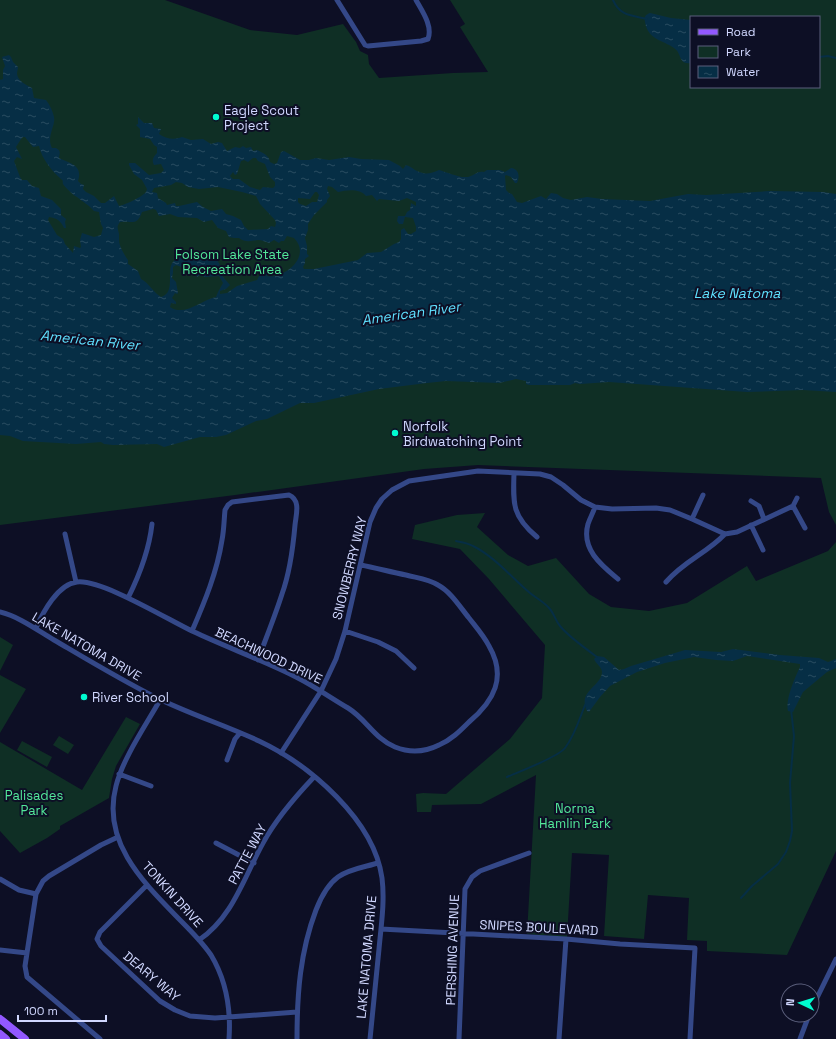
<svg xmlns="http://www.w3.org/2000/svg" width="836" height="1039" font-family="'Space Grotesk',sans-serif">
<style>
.green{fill:#0f2f25;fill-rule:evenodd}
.water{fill:url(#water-ripples);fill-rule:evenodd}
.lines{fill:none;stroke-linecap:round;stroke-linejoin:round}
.stream{stroke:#062e45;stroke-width:2}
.minor{stroke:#344888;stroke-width:5}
.primary{stroke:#9258ff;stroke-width:8}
.poi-dot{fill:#00fcd0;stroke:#0d0f25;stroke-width:1.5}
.labels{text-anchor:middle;stroke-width:4;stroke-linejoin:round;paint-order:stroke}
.poi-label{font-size:13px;fill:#d1d8ff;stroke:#0d0f25;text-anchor:start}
.park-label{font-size:13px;fill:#53e89a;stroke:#0d0f25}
.street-label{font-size:13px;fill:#d1d8ff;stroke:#0d0f25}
.water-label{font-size:14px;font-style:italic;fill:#5fe1ff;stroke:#0d0f25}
</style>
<defs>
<pattern id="water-ripples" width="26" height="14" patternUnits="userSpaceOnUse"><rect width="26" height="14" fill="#062e45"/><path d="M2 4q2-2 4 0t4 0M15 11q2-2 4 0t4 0" fill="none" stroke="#294c61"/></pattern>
</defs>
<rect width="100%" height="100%" fill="#0d0f25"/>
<path class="green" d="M0,0H165L250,30L297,35L343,24L356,42L360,51L368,55L369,64L379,78L453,73L488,72L460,27L465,24L450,0H836V525L829,512L821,478L478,465L424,469L235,495L0,525ZM691,17H819V87H691Z
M485,513L477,527L508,555L528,566L556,558L589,594L611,607L649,611L687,603L747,566L756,581L828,551L836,542V851L787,955L707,951V941L687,940L689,898L648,895L644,939L604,936L609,855L572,853L567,937L527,934L536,775L481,804L432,805L431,812H417L416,794L423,793L446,794L510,739L542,698L545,645L489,579L460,549L412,539L415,525L457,515Z
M0,637L13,645L0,671Z
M0,675L26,689L0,733Z
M126,717L140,724L116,766L112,779L109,798L60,826V829L47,838L20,853L0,831V742L82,790Z
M59,736L74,745L68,754L53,745Z
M22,741L52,757L47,767L17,750Z"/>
<path class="water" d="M650,13L671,18L691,20V63C678,65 682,53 674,48C663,40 648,40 645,22C644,17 645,15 650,13Z
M9,55L11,57L13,62L18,67C18,69 17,71 17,74C18,81 26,85 32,88L34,98L46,100C50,105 53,112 54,117C56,125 46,137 52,148H56C62,151 59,154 59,158C71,164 83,165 78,181L81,184L84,185L83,189L86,192L94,196L101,203H105L114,196L119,206C125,205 142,197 146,192L147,189L142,180L134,174L129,165V163H135L149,175L161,173L164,170L161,164L154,165C151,160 154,156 157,153V147L154,145L150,139L140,137V129L136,125L138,124V117L144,123H152L154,128L161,129L159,134C166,139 174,140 182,137L191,140L203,139L211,144L218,142L222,143L227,151L235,147L240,148L243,146L246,148L251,147L253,151L257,150C263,153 269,155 270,162L274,164L277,163L281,152L284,151L300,160H309L316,158L329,160L349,157L361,159L389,160L400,166L403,169L406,165C410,166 412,168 415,170C424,175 430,174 439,170C446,172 460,178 466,177C473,177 477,170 484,172L487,170H500L505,172L511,168C519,169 520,176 517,183H515L511,177L506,175L505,176L506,190L509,193L512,194L517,202L522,203L541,196L546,199L551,193L557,194L563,198L571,200L587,197L602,199L650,201L688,194L706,195L770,191L823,192L836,194V392L803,390L747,392L609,382L580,384L575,383L570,385H529L526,384V381L516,379L499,383L446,381L427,383L379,389L314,403H300L267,419L256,421L226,435L216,437H200L164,447L157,444L113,445L104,444L101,442L76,444L23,441L10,436L0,435V80L3,79V70L5,66L2,57ZM23,137H25L33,147L39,146C42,159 51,170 61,179C64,181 62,181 63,184C65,187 74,196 77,197C83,202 89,205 94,211L99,212L101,224L103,228L101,235L94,237L82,233L80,240L81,247L80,248L74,246L73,253L65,244L63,239L57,235L48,220L49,217C57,218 61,221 64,228H66L65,222L66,219L61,215V209L52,200L41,196L39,188L32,186L27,180H22L20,177L14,161L17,157L22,159L16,147L21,139ZM253,158H256L258,161L265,164L270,177L275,182V186L273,188L263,187L260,190L250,187L239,179H233L230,176L233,172L235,175L237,174L241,161L244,160L248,162ZM176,182L182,183L188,187L199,189L218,187L242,192L256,196L260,204L275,220L276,223L275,227L271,226L268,229L248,230L244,226L241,220L233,216L226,214L222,209L211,211L203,207L197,202L179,206H176L175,203L167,205L166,203L158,198L157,193L152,192L154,188L171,185ZM328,186L332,187L338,192C346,190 360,188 366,196L372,195L377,201L379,199L399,201L407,198L416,202V206L411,203L410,210L407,212L405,216H398L397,221L399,224H403L405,217L413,218L416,227V231L411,234H408L404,228L401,230V239L399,242L394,244L381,252L367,253L358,260L314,269H304L303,267L305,263V259L309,256L307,254V246L305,238L308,230V224L314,215L327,202V200L330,196L327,189ZM315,192H317L319,195L317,202H312L306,206L300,204L298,202V198L310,199ZM153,209L156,210L159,216L170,214L178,217L197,218L204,222L212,220L218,228L226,231L229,237L234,238H239C245,243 252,241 258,240C262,240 266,242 269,243L274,240L279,243L281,241H284L287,236L294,238C312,256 285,279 267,276L268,268L266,266H264L257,280L237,286L227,293L220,294V291L226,289L230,285L223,277C223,269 218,260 212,254C205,253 199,256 192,255L189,257C186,258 182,257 179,258C161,263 179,292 161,297C153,292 149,283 141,279L138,271L128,264V260C125,256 119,246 119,240C119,238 119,236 119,234C118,228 116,227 120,222C133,221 137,226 142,212ZM176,265L184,268L188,273L196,275L197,277L200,275L205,277L219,276L223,283L218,292L216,297C201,300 185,317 170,307L171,303L176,304V302L172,298L175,293L177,294L178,293L176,282L172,278L173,272V267Z
M733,649L780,655L819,658L828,662L836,659V668L827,672L803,692L793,712L788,711C785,700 795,677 800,667V664L747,656L733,661L716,660L694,657L665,663L637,672L610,686L600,697L589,712L587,711C577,691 602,686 602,672C602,667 596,664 594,659L597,656L604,657L619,670L624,669L631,666L685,650L721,652Z"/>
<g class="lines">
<path class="stream" d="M613,0C620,16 631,15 647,19
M819,57L828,56L836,58
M456,541C461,542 468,543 473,546C495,557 511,577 530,593C536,598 544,602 549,608C554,613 555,620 560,626C568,636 586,649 597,657
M507,777C520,771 557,758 565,748C575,735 579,720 585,705
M741,898L752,886L778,864L786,852L790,841L792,831L790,783L794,736L791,709"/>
<path class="minor" d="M337,0L365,45L368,46L421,41L428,39C433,26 422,11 416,0
M514,473C513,504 512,516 537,537
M751,501L759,506L764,519
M793,506L805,528
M595,507C593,513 590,518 588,524C581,549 601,565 618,579
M692,519L703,495
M751,525L763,550
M65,534L76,582
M725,534L737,532L793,506L797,498
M666,582C684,561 707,553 725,534
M128,598C140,574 149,551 152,524
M0,612C20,617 37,630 54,640C88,660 121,680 155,697C189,714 225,725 259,741C310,765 374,820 382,878C385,902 381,926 379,949C376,979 373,1009 370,1039
M36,628C43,612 58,584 77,582C101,579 167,619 192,631C226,647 262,660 296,677C314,686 331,698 348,708C366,719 375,739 395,747C410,753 425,752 439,745C451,740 460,731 469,722C494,701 507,677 489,646C484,636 476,627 469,618C460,607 451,592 438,585C428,579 417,578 406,575C391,572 376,568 361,565
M192,631C205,601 217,572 222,540C224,530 224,520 225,510L228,505L232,502L289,495C301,500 296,515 295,525C293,548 290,572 282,594C275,616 266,638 258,660
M345,631L378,642L396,651L414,668
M160,700C146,725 123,758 116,786C101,843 145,884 181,921C191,931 202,942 211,955C226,980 231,1010 229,1039
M281,753L321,691L336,659L345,631L370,522L376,508L382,499L392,490L409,481L478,471L540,474L551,477L563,485L581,500L595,507L612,509L656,508L670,510L692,519L725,534
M227,760L235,739L240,733
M119,774L151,786
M216,843L254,863
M0,879L19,890L36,894
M147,885L100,932L97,939L101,946L160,1001L175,1010L190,1016L215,1018L297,1012
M381,929L566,939L620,944L695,948L690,1039
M199,940C233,917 244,877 263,843C276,819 295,797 314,777
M0,950L27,953
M812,1008L836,959
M100,1039L27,977L25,966L36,894L43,881L49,876L101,845L118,837
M297,1039C297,994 300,952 316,910C321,897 327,885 338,877C349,869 365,867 378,863
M459,1039L465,889L472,877L480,871L529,853
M559,1039L566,939
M800,1039L809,1015"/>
<path class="primary" d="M0,1019L25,1039
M0,1034L6,1039"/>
</g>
<g class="poi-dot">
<circle cx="216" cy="117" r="4"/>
<circle cx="395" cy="433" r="4"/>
<circle cx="84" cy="697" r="4"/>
</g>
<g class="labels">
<g class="poi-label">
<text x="224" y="115">Eagle Scout<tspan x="224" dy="15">Project</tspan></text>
<text x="403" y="431">Norfolk<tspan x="403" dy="15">Birdwatching Point</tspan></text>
<text x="92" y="702">River School</text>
</g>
<g class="park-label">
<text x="232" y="259">Folsom Lake State<tspan x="232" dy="15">Recreation Area</tspan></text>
<text x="34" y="800">Palisades<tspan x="34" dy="15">Park</tspan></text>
<text x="575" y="813">Norma<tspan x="575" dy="15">Hamlin Park</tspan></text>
</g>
<g class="street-label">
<text transform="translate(349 568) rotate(-76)" y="5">SNOWBERRY WAY</text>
<text transform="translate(87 646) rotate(30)" y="5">LAKE NATOMA DRIVE</text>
<text transform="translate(269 655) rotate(25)" y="5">BEACHWOOD DRIVE</text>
<text transform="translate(247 854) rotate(-62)" y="5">PATTE WAY</text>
<text transform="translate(173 894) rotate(48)" y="5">TONKIN DRIVE</text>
<text transform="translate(539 927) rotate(3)" y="5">SNIPES BOULEVARD</text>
<text transform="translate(452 950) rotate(-88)" y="5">PERSHING AVENUE</text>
<text transform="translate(366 957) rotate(-85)" y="5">LAKE NATOMA DRIVE</text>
<text transform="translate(152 976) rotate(40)" y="5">DEARY WAY</text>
</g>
<g class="water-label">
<text x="737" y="298">Lake Natoma</text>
<text transform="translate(411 313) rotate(-8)" y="5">American River</text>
<text transform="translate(90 340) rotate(6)" y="5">American River</text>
</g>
</g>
<rect x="690" y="16" width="130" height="72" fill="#0d0f25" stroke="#5b5f7c"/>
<rect x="698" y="29" width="20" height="6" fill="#9258ff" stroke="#5b5f7c"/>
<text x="726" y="36" font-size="12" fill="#d1d8ff">Road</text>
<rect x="698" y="46" width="20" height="12" fill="#0f2f25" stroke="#5b5f7c"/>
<text x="726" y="56" font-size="12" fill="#d1d8ff">Park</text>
<rect x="698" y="66" width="20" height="12" fill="url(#water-ripples)" stroke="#5b5f7c"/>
<text x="726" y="76" font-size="12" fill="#d1d8ff">Water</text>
<g transform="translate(800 1003) rotate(274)"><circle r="19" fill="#0d0f25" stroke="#5b5f7c"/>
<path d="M0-3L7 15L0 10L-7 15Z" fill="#00fcd0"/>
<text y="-6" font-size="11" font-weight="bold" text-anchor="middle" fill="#d1d8ff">N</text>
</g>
<path d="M18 1015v6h88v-6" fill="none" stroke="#d1d8ff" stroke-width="2"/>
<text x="24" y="1015" font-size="12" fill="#d1d8ff" stroke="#0d0f25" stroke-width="3" paint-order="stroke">100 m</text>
</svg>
